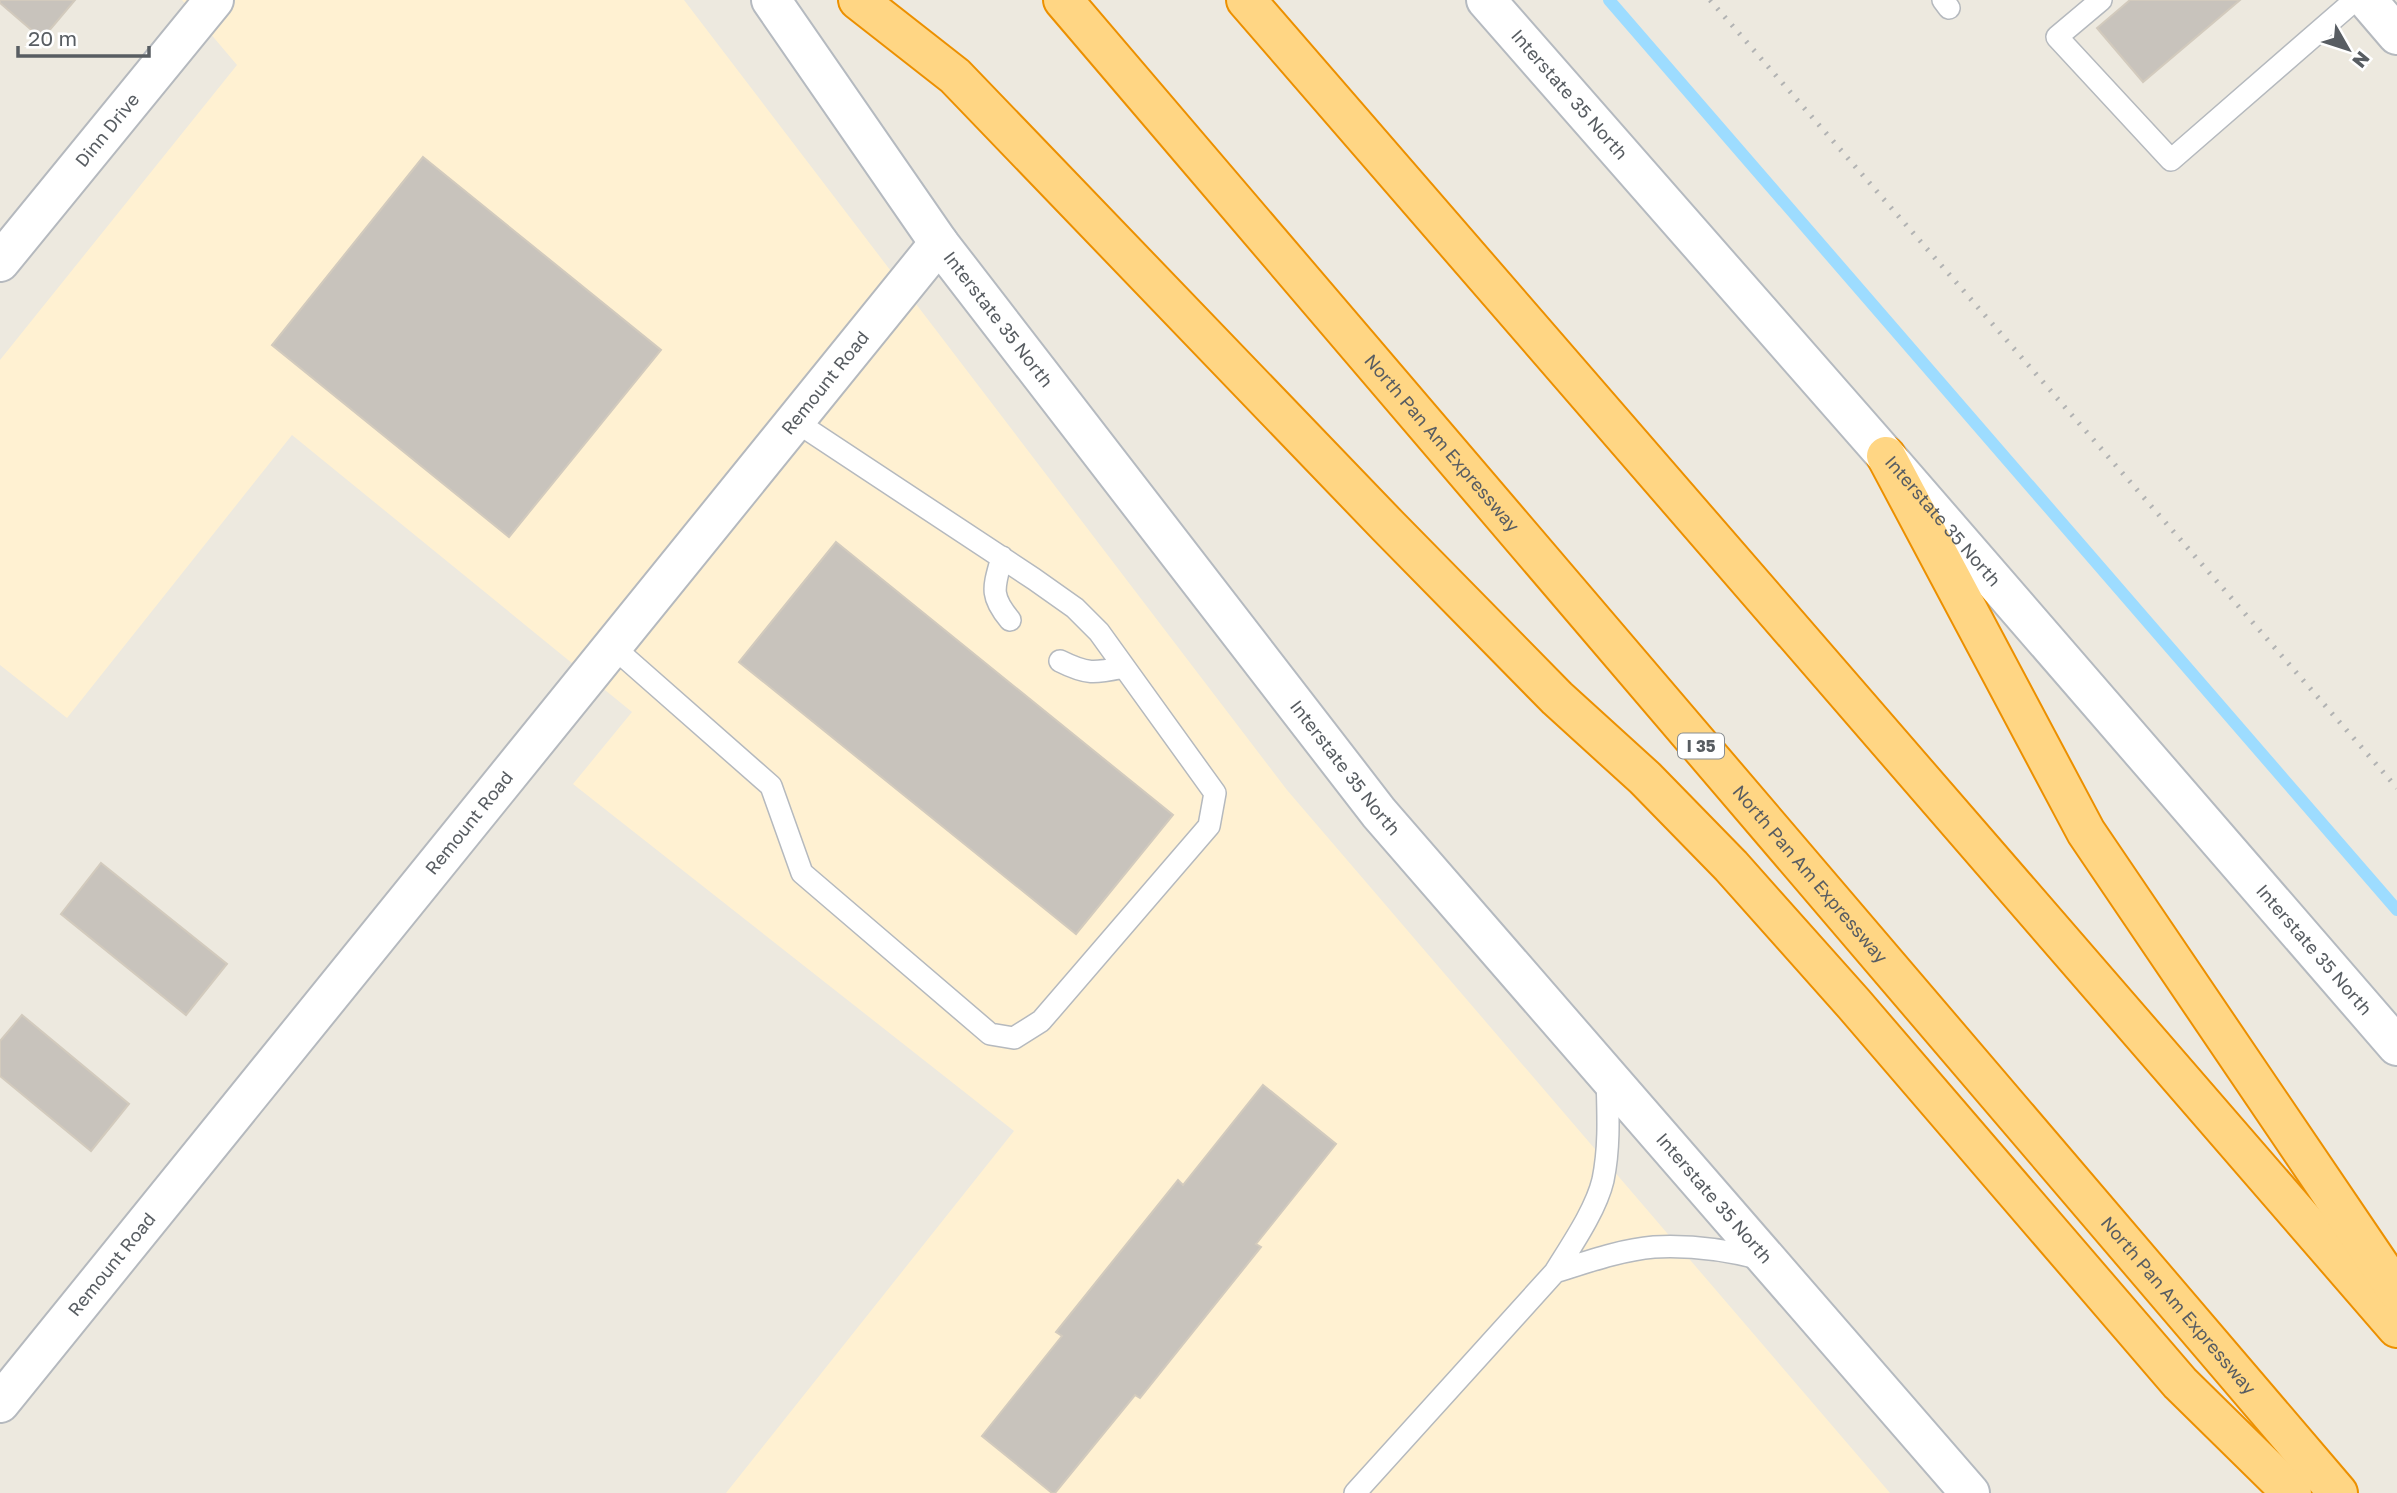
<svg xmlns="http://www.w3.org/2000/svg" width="2397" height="1493" font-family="'Golos Text',sans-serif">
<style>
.commercial{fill:#fff1d2}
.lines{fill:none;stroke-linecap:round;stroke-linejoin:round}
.stream{stroke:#9ddcff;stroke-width:12}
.building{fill:#c8c3bc;stroke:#d2cabd;stroke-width:2}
.lane-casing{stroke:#b5b9be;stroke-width:24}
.street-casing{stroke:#b5b9be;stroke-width:42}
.secondary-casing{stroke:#b5bac0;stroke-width:42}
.highway-casing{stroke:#ec9000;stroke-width:42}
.lane{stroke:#fff;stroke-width:21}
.street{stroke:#fff;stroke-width:38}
.secondary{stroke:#fff;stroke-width:38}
.highway{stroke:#ffd684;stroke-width:38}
.rail{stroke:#b2b3b3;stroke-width:5;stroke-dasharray:2 9;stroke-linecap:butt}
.labels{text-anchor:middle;stroke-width:7;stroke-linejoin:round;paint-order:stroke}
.shield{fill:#fff;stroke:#8a8e91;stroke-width:2}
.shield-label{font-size:16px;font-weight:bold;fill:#585d62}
.street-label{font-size:18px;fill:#585d62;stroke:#fff}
</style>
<rect width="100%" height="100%" fill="#ede9df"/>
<path class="commercial" d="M182,0H684L1287,790L1890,1493H726L1014,1131L573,784L632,712L292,435L67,718L0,665V360L237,65Z"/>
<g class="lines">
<path class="stream" d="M1609,0L2397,910"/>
</g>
<path class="building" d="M0,0H75L42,39L0,3Z
M2130,0H2240L2143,82L2097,28Z
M423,157L661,350L509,537L272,345Z
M836,542L1173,815L1076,934L739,662Z
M101,863L227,964L186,1015L61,914Z
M22,1015L129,1104L91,1151L0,1076V1041Z
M1263,1085L1336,1144L1256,1244L1261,1247L1140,1398L1135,1395L1055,1493H1052L982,1436L1062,1336L1056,1332L1178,1180L1183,1185Z"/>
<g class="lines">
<g class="lane-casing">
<path id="lane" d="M1943,0L1949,8
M2101,0L2057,37L2171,160L2355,0
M1002,557C994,587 989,595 1010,620
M612,646L771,786L802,873L990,1034L1014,1038L1041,1021L1209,826L1215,793L1099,632L1075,608L1034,579L795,421
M1060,661C1088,675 1095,673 1124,667
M1555,1272C1587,1262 1620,1250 1654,1247C1690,1245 1727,1250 1762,1259
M1355,1493L1555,1272C1571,1246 1596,1210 1603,1180C1610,1146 1608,1112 1607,1077"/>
</g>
<g class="street-casing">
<g id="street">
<path d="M2367,0L2397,35"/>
<path id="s1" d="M0,262L214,0"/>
<path id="s2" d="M0,1403L939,243"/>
</g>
</g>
<g class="secondary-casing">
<g id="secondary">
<path id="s3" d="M771,0L939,243L1379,813L1970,1493"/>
<path id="s4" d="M1486,0L1886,456L2397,1046"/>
</g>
</g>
<g class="highway-casing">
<g id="highway">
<path d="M858,0L955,76L1387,525L1557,698L1645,778L1731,866L1854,1004L2180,1383L2292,1493"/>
<path id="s5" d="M1063,0L2338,1493"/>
<path d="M1246,0L2397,1328"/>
<path d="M1886,456L2086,832L2397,1291"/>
</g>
</g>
<use href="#lane" class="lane"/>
<use href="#street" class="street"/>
<use href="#secondary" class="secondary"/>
<use href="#highway" class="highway"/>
<path class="rail" d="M1710,0L2397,788"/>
</g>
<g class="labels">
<rect class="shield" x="1678" y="733.5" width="46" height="25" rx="5"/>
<g class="shield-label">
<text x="1701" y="752">I 35</text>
</g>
<g class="street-label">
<text dy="6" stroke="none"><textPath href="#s4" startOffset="126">Interstate 35 North</textPath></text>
<text dy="6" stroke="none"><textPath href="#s1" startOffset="170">Dinn Drive</textPath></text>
<text dy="6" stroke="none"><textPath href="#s3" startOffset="392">Interstate 35 North</textPath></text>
<text dy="6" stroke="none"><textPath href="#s2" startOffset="1312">Remount Road</textPath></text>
<text dy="6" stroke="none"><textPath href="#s5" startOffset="583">North Pan Am Expressway</textPath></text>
<text dy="6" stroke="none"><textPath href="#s4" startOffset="693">Interstate 35 North</textPath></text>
<text dy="6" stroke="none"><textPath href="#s3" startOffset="959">Interstate 35 North</textPath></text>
<text dy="6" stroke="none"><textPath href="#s2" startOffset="746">Remount Road</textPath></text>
<text dy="6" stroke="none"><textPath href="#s5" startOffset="1150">North Pan Am Expressway</textPath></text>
<text dy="6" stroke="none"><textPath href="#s4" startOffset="1260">Interstate 35 North</textPath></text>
<text dy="6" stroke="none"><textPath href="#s3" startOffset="1526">Interstate 35 North</textPath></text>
<text dy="6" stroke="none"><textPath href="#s2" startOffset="178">Remount Road</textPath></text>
<text dy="6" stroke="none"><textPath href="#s5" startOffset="1717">North Pan Am Expressway</textPath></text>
</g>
</g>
<g transform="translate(2348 49) rotate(129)" stroke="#ffffff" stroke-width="5" paint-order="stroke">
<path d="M0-5L12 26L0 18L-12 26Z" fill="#585d62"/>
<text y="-10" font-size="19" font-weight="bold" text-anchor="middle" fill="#585d62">N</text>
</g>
<path d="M18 46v10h131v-10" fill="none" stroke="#585d62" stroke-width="3.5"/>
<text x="28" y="46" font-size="21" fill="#585d62" stroke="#ffffff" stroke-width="5" paint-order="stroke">20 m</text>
</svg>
